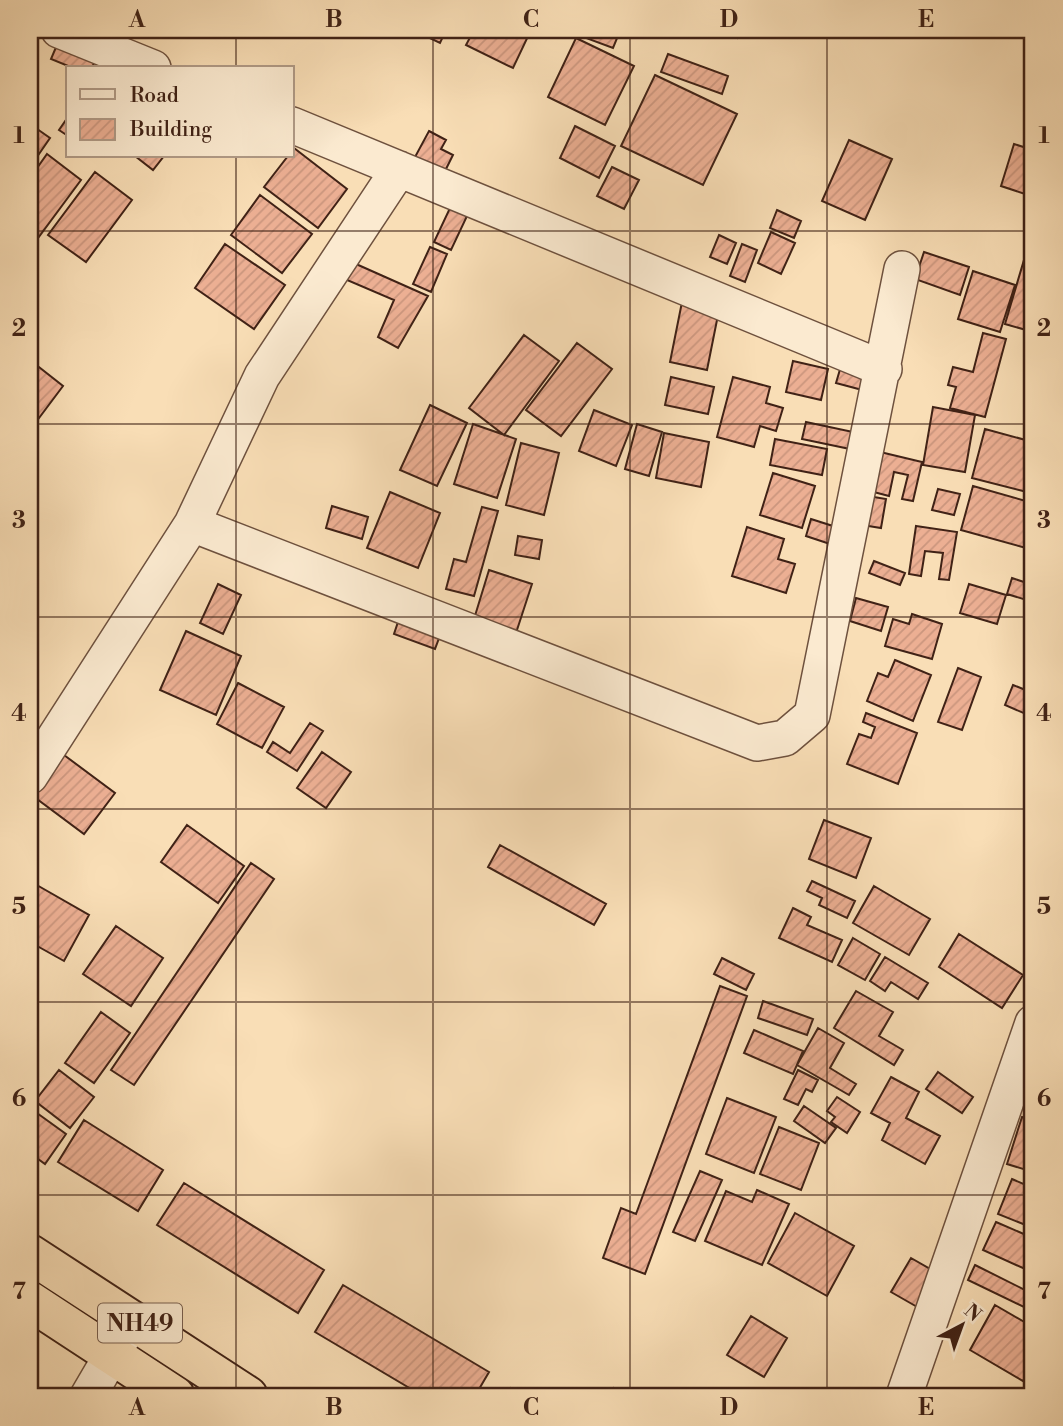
<svg xmlns="http://www.w3.org/2000/svg" width="1063" height="1426" font-family="'Libre Bodoni',serif">
<style>
.building{fill:url(#building-hatch);stroke:#402216;stroke-width:2}
.lines{fill:none;stroke-linecap:round;stroke-linejoin:round}
.minor-casing{stroke:#6e513e;stroke-width:38}
.highway-casing{stroke:#402216;stroke-width:42}
.minor{stroke:#fbead0;stroke-width:35}
.highway{stroke:#f9deb6;stroke-width:38}
.grid{fill:none;stroke:#402216;stroke-width:2;stroke-opacity:0.55}
.labels{text-anchor:middle;stroke-width:7;stroke-linejoin:round;paint-order:stroke}
.shield{fill:#fbead0;stroke:#785e4e;stroke-width:2}
.shield-label{font-size:23px;font-weight:bold;fill:#402216}
.neatline{fill:none;stroke:#402216;stroke-width:2.5}
.grid-label{font-size:23px;text-anchor:middle;font-weight:bold;fill:#402216}
</style>
<defs>
<pattern id="building-hatch" width="6" height="6" patternUnits="userSpaceOnUse" patternTransform="scale(1.75)"><rect width="6" height="6" fill="#ecaf93"/><path d="M-1 1l2-2M0 6l6-6M5 7l2-2" fill="none" stroke="#cb967e"/></pattern>
</defs>
<rect width="100%" height="100%" fill="#f9deb6"/>
<filter id="stains"><feTurbulence type="fractalNoise" baseFrequency=".00286" numOctaves="4"/><feColorMatrix values="0 0 0 0 .2 0 0 0 0 .09 0 0 0 0 .02 0 0 0 .5 -.17"/></filter>
<radialGradient id="worn" r=".72"><stop offset=".6" stop-color="#630" stop-opacity="0"/><stop offset="1" stop-color="#630" stop-opacity=".3"/></radialGradient>
<path class="building" d="M413,30H446L440,43Z
M474,30H531L513,68L466,45Z
M589,30H616L620,31L613,48L586,38Z
M716,30H740L737,38Z
M576,38L634,66L605,125L548,97Z
M59,40L97,56L92,68H73L51,59Z
M668,54L728,76L722,94L661,72Z
M655,75L737,114L703,185L621,146Z
M1033,115V136L1026,133Z
M68,117V136L59,130Z
M30,124L50,138L30,167Z
M575,126L615,146L599,178L560,158Z
M429,131L446,140L441,149L453,155L444,173L415,157Z
M849,140L892,159L865,220L822,201Z
M1014,144L1033,150V167L1025,194L1001,186Z
M294,148L347,189L318,228L264,187L288,156H292Z
M47,154L81,180L38,238L30,232V178Z
M135,156H164L153,170Z
M612,167L639,180L624,209L597,196Z
M95,172L132,200L86,262L48,235Z
M260,195L312,234L282,273L231,235Z
M450,208L467,216L451,250L434,242Z
M777,210L801,221L794,238L770,228Z
M771,232L795,243L781,274L758,263Z
M719,235L736,243L727,264L710,257Z
M1029,243L1033,244V332L1005,324Z
M225,244L285,285L254,329L195,288Z
M742,244L757,250L745,282L730,276Z
M430,247L447,254L431,292L413,284Z
M924,252L969,267L960,295L915,279Z
M347,260L428,296L398,348L378,337L394,300L340,277Z
M973,271L1015,285L1000,332L958,319Z
M682,302L719,310L707,370L670,362Z
M983,333L1006,339L985,417L950,408L956,387L948,385L953,367L973,372Z
M524,335L559,361L504,435L469,408Z
M577,343L612,369L561,436L526,410Z
M30,360L63,386L30,430Z
M793,361L828,369L821,400L786,392Z
M841,366L871,374L866,391L836,383Z
M671,377L714,387L708,414L665,405Z
M733,377L770,387L766,403L783,408L776,431L760,426L754,447L717,437Z
M430,405L467,423L437,486L400,470Z
M933,407L975,415L965,472L923,465Z
M594,410L632,425L616,466L579,451Z
M806,422L853,432L850,449L802,439Z
M473,424L516,439L497,498L454,484Z
M637,424L662,432L649,476L625,469Z
M985,429L1033,442V470L1027,492L972,478Z
M664,433L709,442L701,487L656,478Z
M775,439L827,449L822,475L770,465Z
M521,443L559,453L544,515L506,505Z
M876,451L922,462L913,501L902,499L908,475L894,472L889,496L866,490Z
M773,473L815,486L802,528L760,515Z
M973,486L1033,503V522L1026,548L961,530Z
M938,489L960,494L954,515L932,510Z
M390,492L440,513L418,568L367,548Z
M868,496L886,499L881,528L862,525Z
M332,506L368,517L362,539L326,528Z
M482,507L498,511L474,596L446,589L454,559L466,562Z
M811,519L836,527L830,544L806,536Z
M916,526L957,532L949,580L939,579L943,553L925,551L921,576L909,574Z
M747,527L784,539L778,559L795,564L786,593L732,576Z
M518,536L542,540L539,559L515,555Z
M874,561L905,573L900,585L869,573Z
M489,570L532,584L516,633L474,619Z
M1012,578L1033,585V602L1007,594Z
M218,584L241,595L223,634L200,623Z
M969,584L1006,595L997,624L960,613Z
M856,598L888,607L881,631L850,621Z
M912,614L942,624L932,659L885,646L893,619L909,624Z
M400,616L442,630L435,649L394,634Z
M186,631L241,656L216,715L160,690Z
M895,660L931,675L913,721L867,701L878,673L888,677Z
M958,668L981,677L962,730L938,722Z
M238,683L284,707L262,748L217,724Z
M1013,685L1033,693V717L1005,705Z
M866,713L917,733L898,784L847,764L859,734L871,738L875,727L863,722Z
M310,723L323,731L297,771L267,752L273,742L290,753Z
M322,752L351,772L326,808L297,788Z
M64,755L115,793L84,834L33,796Z
M824,820L871,838L856,878L809,859Z
M187,825L244,866L218,903L161,862Z
M500,845L606,904L594,925L488,867Z
M251,863L274,879L134,1085L111,1070Z
M812,881L855,901L847,918L819,905L822,898L807,891Z
M35,884L89,915L64,961L30,942V893Z
M874,886L930,919L909,955L853,923Z
M793,908L811,917L807,925L842,940L832,962L779,938Z
M116,926L163,958L131,1006L83,974Z
M959,934L1023,975L1002,1008L939,967Z
M853,938L880,954L865,980L838,965Z
M885,957L928,983L918,999L891,982L885,991L870,981Z
M722,958L754,974L746,990L714,974Z
M720,986L747,996L645,1274L603,1258L621,1208L636,1214Z
M856,991L893,1012L879,1036L903,1050L894,1065L834,1028Z
M763,1001L813,1019L807,1035L758,1018Z
M101,1012L130,1033L94,1083L65,1063Z
M818,1028L844,1043L830,1068L856,1084L849,1095L797,1065Z
M754,1030L803,1051L793,1074L744,1053Z
M59,1070L94,1097L70,1128L35,1101Z
M798,1070L818,1080L812,1092L806,1089L798,1105L784,1099Z
M938,1072L973,1097L962,1113L926,1089Z
M891,1077L919,1092L906,1118L940,1136L925,1164L882,1140L890,1123L871,1113Z
M837,1097L860,1112L847,1133L831,1122L835,1117L827,1111Z
M727,1098L776,1117L754,1173L706,1154Z
M804,1106L836,1128L825,1143L794,1121Z
M30,1108L66,1134L45,1164L30,1153Z
M1022,1117L1033,1121V1172L1007,1164Z
M84,1120L163,1170L138,1211L58,1162Z
M779,1127L819,1143L801,1190L760,1174Z
M700,1171L722,1180L695,1241L673,1232Z
M1012,1179L1033,1188V1228L998,1214Z
M184,1183L324,1270L298,1313L157,1225Z
M757,1190L789,1204L762,1265L705,1241L726,1191L752,1202Z
M795,1213L854,1246L827,1296L768,1263Z
M996,1222L1033,1238V1250L1025,1269L983,1250Z
M911,1258L939,1274L919,1308L891,1292Z
M975,1265L1033,1294L1026,1308L968,1280Z
M343,1285L489,1372L475,1396H423L315,1332Z
M995,1305L1033,1327V1363L1023,1381L970,1350Z
M751,1316L787,1338L764,1377L727,1355Z
M511,1388L524,1396H506Z
M614,1388L636,1396H612Z
M932,1390L946,1396H930Z"/>
<g class="lines">
<g class="minor-casing">
<path id="minor" d="M59,30L153,68
M292,125L884,369
M192,524L757,743L785,738L812,715L902,269
M30,776L192,524L262,376L399,169
M88,1396L126,1331
M904,1396L1033,1023"/>
</g>
<g class="highway-casing">
<path id="highway" d="M30,1254L248,1396
M30,1301L175,1396"/>
</g>
<use href="#minor" class="minor"/>
<use href="#highway" class="highway"/>
</g>
<path class="grid" d="M236,30V68M433,30V1396M630,30V1396M827,30V1396M236,156V1396M30,231H1033M30,424H1033M30,617H1033M30,809H1033M30,1002H1033M30,1195H1033"/>
<g class="labels">
<rect class="shield" x="98" y="1303.5" width="84" height="39" rx="5"/>
<g class="shield-label">
<text x="140" y="1331">NH49</text>
</g>
</g>
<rect width="1063" height="1426" fill="none" stroke="#f9deb6" stroke-width="77"/>
<rect x="66" y="66" width="228" height="91" fill="#fbead0" stroke="#b09a86" stroke-width="2"/>
<rect x="80" y="89" width="35" height="10" fill="#fbead0" stroke="#b09a86" stroke-width="2"/>
<text x="130" y="102" font-size="21" fill="#402216">Road</text>
<rect x="80" y="119" width="35" height="21" fill="url(#building-hatch)" stroke="#b09a86" stroke-width="2"/>
<text x="130" y="136" font-size="21" fill="#402216">Building</text>
<g transform="translate(962 1325) rotate(41)" stroke="#fbead0" stroke-width="5" paint-order="stroke">
<path d="M0-5L12 26L0 18L-12 26Z" fill="#402216"/>
<text y="-10" font-size="19" font-weight="bold" text-anchor="middle" fill="#402216">N</text>
</g>
<rect x="38" y="38" width="986" height="1350" class="neatline"/>
<g class="grid-label">
<text x="137" y="27">A</text>
<text x="334" y="27">B</text>
<text x="531" y="27">C</text>
<text x="729" y="27">D</text>
<text x="926" y="27">E</text>
<text x="19" y="143">1</text>
<text x="1044" y="143">1</text>
<text x="19" y="336">2</text>
<text x="1044" y="336">2</text>
<text x="19" y="528">3</text>
<text x="1044" y="528">3</text>
<text x="19" y="721">4</text>
<text x="1044" y="721">4</text>
<text x="19" y="914">5</text>
<text x="1044" y="914">5</text>
<text x="19" y="1106">6</text>
<text x="1044" y="1106">6</text>
<text x="19" y="1299">7</text>
<text x="1044" y="1299">7</text>
<text x="137" y="1415">A</text>
<text x="334" y="1415">B</text>
<text x="531" y="1415">C</text>
<text x="729" y="1415">D</text>
<text x="926" y="1415">E</text>
</g>
<rect width="100%" height="100%" filter="url(#stains)"/>
<rect width="100%" height="100%" fill="url(#worn)"/>
</svg>
